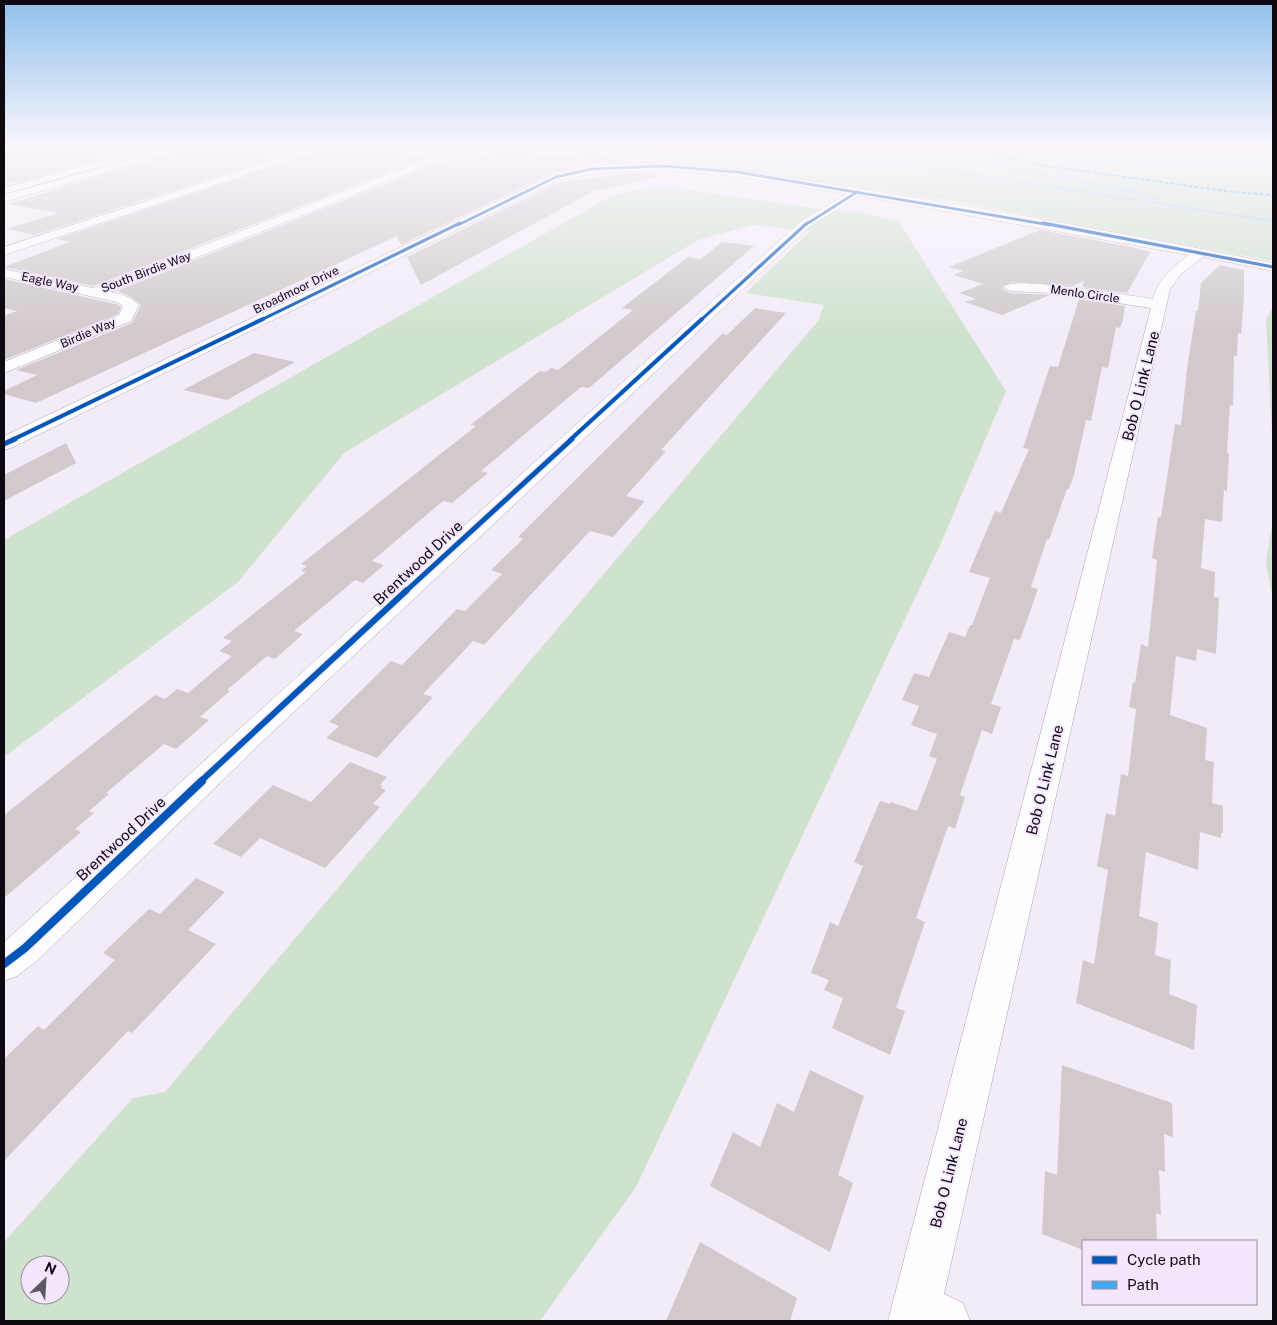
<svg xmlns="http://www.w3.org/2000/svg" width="1277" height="1325" font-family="'Public Sans',sans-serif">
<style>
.green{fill:#cfe2cd;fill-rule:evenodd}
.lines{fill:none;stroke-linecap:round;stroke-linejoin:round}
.stream{fill:#acd4f3;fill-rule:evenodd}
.building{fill:#d1c9cb}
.minor-casing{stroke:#aaa4ae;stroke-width:1}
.major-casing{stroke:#aaa4ae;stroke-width:1}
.minor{fill:#fdfcfe;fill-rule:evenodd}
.major{fill:#fdfcfe;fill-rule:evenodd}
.quiet{stroke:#3fa9f5;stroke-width:2;stroke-dasharray:4 2;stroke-linecap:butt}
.cycleway-far5-casing{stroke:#f4e7fd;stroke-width:4}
.cycleway-far4-casing{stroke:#f4e7fd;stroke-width:5}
.cycleway-far3-casing{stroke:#f4e7fd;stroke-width:5.5}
.cycleway-far2-casing{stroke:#f4e7fd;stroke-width:8}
.cycleway-far1-casing{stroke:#f4e7fd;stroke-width:9}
.cycleway-casing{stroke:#f4e7fd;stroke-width:11}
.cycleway-far5{stroke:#0057b8;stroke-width:2.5}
.cycleway-far4{stroke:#0057b8;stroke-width:3}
.cycleway-far3{stroke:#0057b8;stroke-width:4}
.cycleway-far2{stroke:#0057b8;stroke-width:5}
.cycleway-far1{stroke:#0057b8;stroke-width:6}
.cycleway{stroke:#0057b8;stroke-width:8}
.labels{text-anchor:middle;stroke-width:4;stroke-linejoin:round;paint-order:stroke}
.far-street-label{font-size:12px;fill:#0e0911;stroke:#f4e7fd}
.street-label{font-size:15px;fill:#0e0911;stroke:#f4e7fd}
</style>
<rect width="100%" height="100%" fill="#f3ecf8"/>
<path class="green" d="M580,148H1273V261L948,200Z
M668,187L848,213L859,212L898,221L1006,391L941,543L636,1187L540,1321H4V1242L133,1098L165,1092L818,321L824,305L746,293L810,231L752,225L698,240L344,453L238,582L4,757V540L613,195L642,189ZM30,1265H60V1295H30Z
M1273,307V451L1266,320Z
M1273,519V601L1266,562Z"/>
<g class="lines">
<path class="stream" d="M718,148L940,169L1273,220V222L940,171L703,148Z
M909,148L1145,193L1164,200L1162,201L1144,195L901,148Z"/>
</g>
<path class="building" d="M4,148H138L16,183L4,181Z
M191,148H304L35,235L6,229L59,213L9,204Z
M329,148H382V151L430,156L93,286L4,267L70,242L57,239Z
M501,149L559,156L596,151L623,162L592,164L552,173L401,245L397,236L36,403L4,394V391L37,375L16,370L132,323L141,305L130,296L117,291L449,159L474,160Z
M632,173H652L659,176L594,191L421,285L407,257L560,182Z
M1040,230L1131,247L1150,252L1127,293L1082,287L1084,281L1073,286L1011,282L1001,288L1010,293L1050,295L1002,315L965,302L976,299L959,293L983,284L953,275L963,271L949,267Z
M722,242L754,246L589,388L581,387L481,471L488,473L452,503L443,501L372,561L384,565L363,583L355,580L294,631L303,634L275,659L267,656L227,690L230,691L200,717L209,720L176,749L164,744L106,793L109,794L89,811L94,813L75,829L81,832L4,898V815L155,695L165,699L177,689L188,693L232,656L219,651L232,641L223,638L306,572L301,571L307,566L301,564L476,426L470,425L540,371L546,372L551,368L558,370L633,310L622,308L688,257L701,259Z
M1220,265L1244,270V297L1241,334L1238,333L1237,356H1234L1233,406L1230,405L1227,453H1229L1227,491L1224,490L1222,522L1205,519L1201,568L1215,572L1214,597L1219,598L1216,654L1197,649L1196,661L1176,656L1170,715L1207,728L1205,760L1214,762L1212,803L1223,806V833H1221V838L1200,832L1198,870L1146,852L1139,916L1158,923L1155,955L1171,960L1169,994L1197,1005L1194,1050L1076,1003L1083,960L1094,964L1108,870L1097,866L1106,813L1115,816L1121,774L1128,776L1136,709L1129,707L1133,682L1135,683L1141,644L1148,647L1157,560L1152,558L1158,517H1161L1175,424L1181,425L1187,369L1196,311H1198L1201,283Z
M4,279L116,304L121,307L118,314L4,360V316L17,311L4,308Z
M1079,299L1125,306L1123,320L1120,328L1116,327L1108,368L1102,367L1091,421L1086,420L1074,475L1069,489H1067L1049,540L1047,539L1031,587L1038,589L1020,640L1014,639L991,704L1001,707L992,734L982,730L960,795L965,797L955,829L948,826L916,918L925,922L896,1008L905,1011L890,1055L832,1028L843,998L824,990L829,980L811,973L830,922L838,926L863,866L854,862L880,801L890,804L891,802L917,811L937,759L929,756L937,734L911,725L919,706L902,700L914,673L929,677L949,632L965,637L970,625H972L990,578L969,572L995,511L1001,513L1029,449L1023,448L1050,366L1058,367Z
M755,308L786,313L661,450L666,451L626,496L645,501L613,537L590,531L484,645L473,641L423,694L433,697L377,758L326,738L339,726L329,722L391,661L402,665L457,609L465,611L502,574L491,570L523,539L518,537L722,334L727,335Z
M254,353L295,362L227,400L183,390Z
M66,443L76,463L4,501V475Z
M350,762L387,777L380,785L382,786L381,788L386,790L373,804L380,807L325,868L260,838L241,857L213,844L273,785L311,802Z
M196,878L225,892L188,930L216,944L132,1033L128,1031L4,1161V1059L38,1026L44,1030L115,960L103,953L149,909L160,914Z
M1062,1065L1172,1103L1173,1137L1164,1134L1165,1172L1159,1170L1161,1215L1156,1213L1157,1241H1083V1250L1042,1234L1045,1171L1057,1175Z
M810,1070L864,1096L838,1175L853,1183L830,1252L710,1186L733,1132L760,1147L777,1103L794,1112Z
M700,1242L797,1298L790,1321H666Z"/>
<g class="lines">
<g class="minor-casing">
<path id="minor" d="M172,148H189L4,202V195Z
M311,148H327L4,255V247Z
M415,148L446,149L450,150L451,156L110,292C121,294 131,296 139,305L131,321L4,373V362L119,315L123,306L117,302L4,277V269L93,288L441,154Z
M628,163C709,162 788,178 868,190C1003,211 1139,236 1273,263V271L1203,257L1181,274L1170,289L944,1294L963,1303L970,1321H888L1151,308L1050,293L1010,291L1003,287C1011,275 1132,296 1153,299C1158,279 1173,267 1189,255L859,196L808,228L262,742L38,960L17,976L4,981V942L800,222L846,194C748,178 658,159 559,180L11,448L4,450V436L552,175L592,166Z"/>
</g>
<g class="major-casing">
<path id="major" d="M146,148H164L4,194V188Z"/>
</g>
<use href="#minor" class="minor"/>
<use href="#major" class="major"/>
<path class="quiet" d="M976,148L1032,164L1233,192L1273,195"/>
<g class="cycleway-far5-casing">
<path id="cycleway-far5" d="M458,225L556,177L592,169L664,166L737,172L1050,225
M805,225L857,192"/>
</g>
<g class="cycleway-far4-casing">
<path id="cycleway-far4" d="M1043,223L1273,267
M261,320L460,223
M701,320L807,223"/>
</g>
<g class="cycleway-far3-casing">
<path id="cycleway-far3" d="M12,440L263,319
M570,440L702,319"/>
</g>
<g class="cycleway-far2-casing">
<path id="cycleway-far2" d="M4,444L15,439
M406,591L572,439"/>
</g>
<g class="cycleway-far1-casing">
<path id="cycleway-far1" d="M200,782L407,590"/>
</g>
<g class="cycleway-casing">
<path id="cycleway" d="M4,964L25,948L202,781"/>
</g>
<use href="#cycleway-far5" class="cycleway-far5"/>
<use href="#cycleway-far4" class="cycleway-far4"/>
<use href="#cycleway-far3" class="cycleway-far3"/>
<use href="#cycleway-far2" class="cycleway-far2"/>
<use href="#cycleway-far1" class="cycleway-far1"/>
<use href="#cycleway" class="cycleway"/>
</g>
<linearGradient id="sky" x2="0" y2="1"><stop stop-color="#90c1ec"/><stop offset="0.44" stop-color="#faf6fc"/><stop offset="1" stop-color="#faf6fc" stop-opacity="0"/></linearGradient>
<rect width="1277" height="334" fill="url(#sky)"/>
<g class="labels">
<g class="far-street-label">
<text transform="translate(146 272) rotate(-21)" y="4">South Birdie Way</text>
<text transform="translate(50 282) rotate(12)" y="4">Eagle Way</text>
<text transform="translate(296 290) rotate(-26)" y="4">Broadmoor Drive</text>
<text transform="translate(1085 294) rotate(8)" y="4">Menlo Circle</text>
<text transform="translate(88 333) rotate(-23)" y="4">Birdie Way</text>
</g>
<g class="street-label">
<text transform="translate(1141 386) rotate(-76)" y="5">Bob O Link Lane</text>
<text transform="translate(418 563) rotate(-43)" y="5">Brentwood Drive</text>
<text transform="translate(1045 780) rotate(-76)" y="5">Bob O Link Lane</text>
<text transform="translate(121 839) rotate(-43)" y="5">Brentwood Drive</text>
<text transform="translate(949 1173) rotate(-76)" y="5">Bob O Link Lane</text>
</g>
</g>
<rect width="1277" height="1325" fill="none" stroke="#0e0911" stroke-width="10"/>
<rect x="1082" y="1240" width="175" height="65" fill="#f4e7fd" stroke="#988e9f"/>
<rect x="1092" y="1256" width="25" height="8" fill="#0057b8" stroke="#988e9f"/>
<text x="1127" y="1265" font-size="15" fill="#0e0911">Cycle path</text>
<rect x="1092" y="1281" width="25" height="8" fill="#3fa9f5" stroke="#988e9f"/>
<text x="1127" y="1290" font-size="15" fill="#0e0911">Path</text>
<g transform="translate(45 1280) rotate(25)"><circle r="24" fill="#f4e7fd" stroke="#988e9f"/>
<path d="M0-4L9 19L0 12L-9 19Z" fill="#5e5862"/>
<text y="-8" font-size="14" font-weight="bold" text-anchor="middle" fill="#0e0911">N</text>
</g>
</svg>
